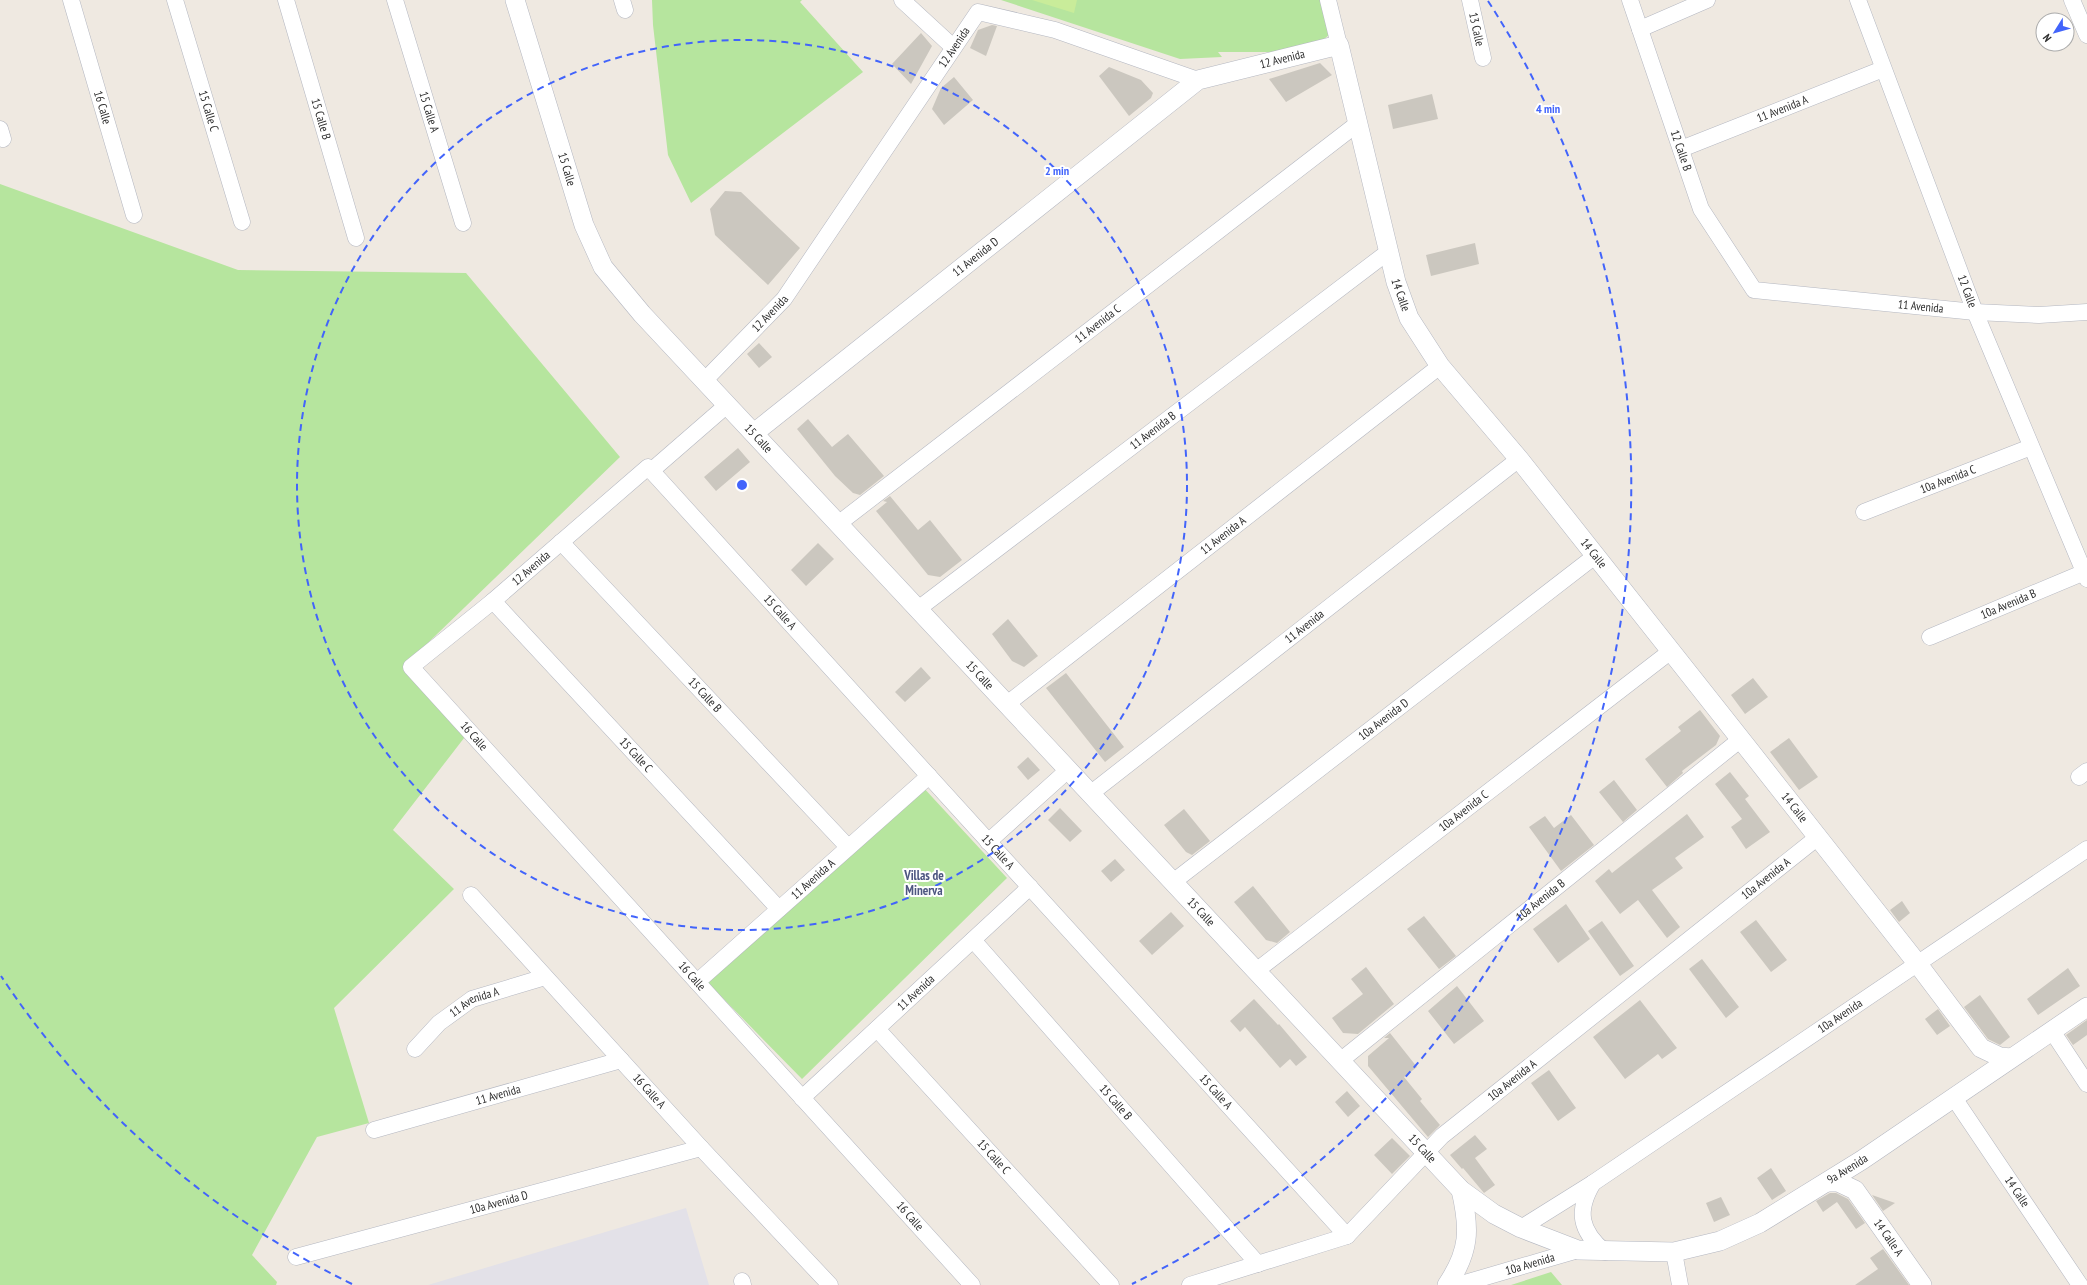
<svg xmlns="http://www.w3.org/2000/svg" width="2087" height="1285" font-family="'PT Sans Narrow',sans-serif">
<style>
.industrial{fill:#e3e1e8}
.green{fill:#b6e59e}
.pitch{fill:#c9ec9a}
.building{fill:#cbc7bf}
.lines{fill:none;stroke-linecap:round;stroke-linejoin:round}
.minor-casing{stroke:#b4b7c1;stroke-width:17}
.tertiary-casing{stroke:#b4b7c1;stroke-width:20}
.minor{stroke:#fff;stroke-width:16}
.tertiary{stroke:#fff;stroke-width:19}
.ring{fill:none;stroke:#4264fb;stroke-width:2;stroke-dasharray:7 5}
.labels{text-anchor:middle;stroke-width:4;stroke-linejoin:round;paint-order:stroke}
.street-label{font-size:12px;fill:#2e2e2e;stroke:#fff}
.neighbourhood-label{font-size:13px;font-weight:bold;fill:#4d5680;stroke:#fff}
.centre{fill:#4264fb;stroke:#fff;stroke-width:2}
.ring-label{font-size:12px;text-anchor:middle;font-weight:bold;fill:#4264fb;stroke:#fff;stroke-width:4;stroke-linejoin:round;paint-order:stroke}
</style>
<rect width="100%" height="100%" fill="#efe9e1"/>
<path class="industrial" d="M686,1208L709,1285H428Z"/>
<path class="green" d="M652,0H802L800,2L863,72L691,203L668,155L653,25Z
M1001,0H1322L1330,34L1309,52H1218L1222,57L1180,59Z
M0,184L238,270L466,273L620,457L404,666L471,729L393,830L454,889L334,1008L369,1123L317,1137L252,1255L277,1282L276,1285H0Z
M921,785L1007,878L802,1079L707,982Z
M1551,1272L1562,1285H1511Z"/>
<path class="pitch" d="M1032,0H1077L1074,13Z"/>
<path class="building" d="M992,25L997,26L986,56L970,48L978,30Z
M921,33L932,46L911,84L892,64Z
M1320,63L1332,75L1286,102L1269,79Z
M1109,67L1141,80L1153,93L1151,98L1129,116L1099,76Z
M954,77L973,100L944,125L932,109L941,88Z
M1432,94L1438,119L1393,129L1388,105Z
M725,191L741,192L800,248L768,285L715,235L710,209Z
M1475,243L1479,264L1431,276L1426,255Z
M759,343L772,357L759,368L747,354Z
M808,419L832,447L848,434L884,476L860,495L853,493L835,476L797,429Z
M738,448L750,462L716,491L704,477Z
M890,496L918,530L930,520L962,560L940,577L928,575L876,511L887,502L883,501Z
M818,543L834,559L806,586L791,570Z
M1008,619L1038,656L1024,667L1012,661L992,634Z
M921,667L931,678L905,702L895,692Z
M1066,673L1124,747L1105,762L1046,688Z
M1753,678L1768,697L1745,714L1731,695Z
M1700,710L1720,736L1716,745L1682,771L1683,773L1667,787L1645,759L1681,731L1678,727Z
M1789,738L1818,777L1799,790L1770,752Z
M1028,757L1040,770L1028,780L1017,767Z
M1730,772L1749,796L1745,799L1770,832L1746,849L1731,827L1742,819L1715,784Z
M1614,780L1637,810L1623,822L1599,792Z
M1060,808L1082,831L1070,842L1048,820Z
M1184,809L1210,841L1192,855L1186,852L1164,825Z
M1687,814L1704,837L1675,858L1683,868L1652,890L1680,927L1667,938L1638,900L1620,914L1595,881L1609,869L1612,873Z
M1571,815L1594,845L1561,871L1529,827L1545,816L1554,828Z
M1115,859L1125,870L1111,882L1101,871Z
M1253,886L1290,932L1277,943L1266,940L1234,902Z
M1902,901L1910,913L1899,922L1890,910Z
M1566,904L1590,939L1558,963L1533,929Z
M1171,912L1184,926L1152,955L1139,941Z
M1424,916L1456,956L1439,969L1407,929Z
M1756,920L1787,960L1771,972L1740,932Z
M1602,921L1634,966L1620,976L1588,931Z
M1702,959L1739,1007L1726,1018L1689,969Z
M1366,967L1394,1004L1358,1034L1343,1033L1332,1018L1363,994L1351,979Z
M2068,968L2080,986L2038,1015L2027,999Z
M1457,986L1484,1021L1454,1044L1428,1011Z
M1980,995L2010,1037L2000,1045L1988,1039L1964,1007Z
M1254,999L1278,1025L1279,1024L1307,1057L1296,1066L1290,1059L1280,1068L1245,1027L1240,1032L1230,1021Z
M1640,1000L1677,1048L1662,1059L1658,1054L1625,1079L1593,1037Z
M1938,1009L1950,1026L1937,1035L1925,1019Z
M2087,1020V1035L2073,1045L2066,1035Z
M1390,1033L1417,1067L1404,1077L1422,1099L1420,1101L1440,1125L1428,1137L1368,1066V1056L1389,1038H1384Z
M1549,1070L1576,1108L1558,1121L1531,1083Z
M1347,1091L1360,1106L1348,1117L1335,1102Z
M1475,1135L1487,1149L1475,1158L1495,1185L1484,1193L1463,1168L1462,1169L1450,1155Z
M1392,1138L1410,1156L1392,1174L1374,1155Z
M1771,1168L1786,1191L1772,1200L1757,1178Z
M1830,1193H1836L1848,1199L1865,1223L1856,1229L1837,1202L1823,1212L1816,1201Z
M1872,1195L1895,1203L1883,1211Z
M1721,1197L1730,1215L1714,1222L1706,1203Z
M1883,1249L1909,1285H1855L1878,1269L1870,1258Z"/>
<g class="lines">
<g class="minor-casing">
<g id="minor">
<path id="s1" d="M71,0L134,215"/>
<path id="s2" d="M175,0L242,222"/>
<path id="s3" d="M286,0L356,238"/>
<path id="s4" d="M395,0L463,223"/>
<path d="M622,0L625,10"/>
<path d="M902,0L953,47"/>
<path d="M1328,0L1339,45"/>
<path id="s5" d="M1470,0L1483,58"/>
<path id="s6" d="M1630,0L1701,209L1754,290L1975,312L2039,315L2087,312"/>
<path id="s7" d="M1858,0L1975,312L2087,579"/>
<path d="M2072,0L2087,35"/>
<path d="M1640,29L1707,0"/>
<path d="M0,129L3,139"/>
<path id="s8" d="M1681,149L1883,69"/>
<path id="s9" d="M705,380L784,299L978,12L1055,30L1198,80"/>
<path d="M651,471L727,405"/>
<path id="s10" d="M1864,512L2031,447"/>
<path id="s11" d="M838,524L1357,124"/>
<path id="s12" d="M561,542L848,847"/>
<path id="s13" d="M493,601L779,909"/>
<path id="s14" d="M918,609L1388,252"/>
<path id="s15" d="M1930,637L2087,571"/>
<path id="s16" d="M1007,704L1440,366"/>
<path d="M2079,777L2087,771"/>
<path id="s17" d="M1090,794L1519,459"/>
<path d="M988,842L1068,770"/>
<path id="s18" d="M1173,882L1595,556"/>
<path id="s19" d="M471,895L701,1148L830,1285"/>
<path id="s20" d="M973,940L1258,1264"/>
<path id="s21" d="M1256,971L1671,651"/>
<path id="s22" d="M697,982L929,776"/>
<path id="s23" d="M877,1029L1111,1285"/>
<path d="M2052,1031L2087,1084"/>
<path id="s24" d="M415,1049L439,1023L472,999L545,977"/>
<path id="s25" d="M1340,1061L1741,739"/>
<path id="s26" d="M802,1098L1030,887"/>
<path id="s27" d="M1954,1098L2080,1285"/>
<path id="s28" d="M374,1130L621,1060"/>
<path d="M1593,1183C1576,1211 1580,1231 1605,1252"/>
<path id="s29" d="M1521,1228L1593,1183L2087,849"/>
<path d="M1674,1252L1680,1285"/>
<path id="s30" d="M296,1257L701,1148"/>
<path d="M742,1281L743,1285"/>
<path id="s31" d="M972,1285L411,667L493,601L648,467L1347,1236"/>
<path id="s32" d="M1190,1285L1347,1236L1442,1136L1818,837"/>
<path id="s33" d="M1458,1285L1578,1250"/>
</g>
</g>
<g class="tertiary-casing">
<g id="tertiary">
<path id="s34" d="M515,0L584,225L603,267L642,314L1461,1190L1494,1214L1521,1228L1578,1250L1674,1252L1720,1241L1760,1223L1862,1160L2087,1007"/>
<path id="s35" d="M754,433L1198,80L1339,45L1396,282L1409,318L1440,366L1519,459L1750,751L1917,963L1981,1048L2000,1057L2011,1058"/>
<path id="s36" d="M1828,1182H1838L1855,1190L1922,1285"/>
<path d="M1447,1285C1470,1251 1470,1229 1461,1190"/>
</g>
</g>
<use href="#minor" class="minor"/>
<use href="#tertiary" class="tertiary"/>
</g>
<g class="ring">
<circle cx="742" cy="485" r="445"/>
<path d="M352 1284A889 889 0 0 1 1 976M1488 1A889 889 0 0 1 1132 1284"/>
</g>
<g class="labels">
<g class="street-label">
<text dy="4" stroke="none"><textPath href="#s5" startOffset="30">13 Calle</textPath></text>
<text dy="4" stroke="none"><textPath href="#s9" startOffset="417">12 Avenida</textPath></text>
<text dy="4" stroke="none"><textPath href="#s35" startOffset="654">12 Avenida</textPath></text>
<text dy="4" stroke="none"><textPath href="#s1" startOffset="112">16 Calle</textPath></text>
<text dy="4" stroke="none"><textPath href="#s8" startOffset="109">11 Avenida A</textPath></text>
<text dy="4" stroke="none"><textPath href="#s2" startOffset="116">15 Calle C</textPath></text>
<text dy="4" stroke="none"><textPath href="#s4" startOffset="117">15 Calle A</textPath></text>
<text dy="4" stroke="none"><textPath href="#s3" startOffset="124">15 Calle B</textPath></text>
<text dy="4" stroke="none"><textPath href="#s6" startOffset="159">12 Calle B</textPath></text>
<text dy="4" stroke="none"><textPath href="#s34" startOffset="177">15 Calle</textPath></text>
<text dy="4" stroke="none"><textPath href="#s35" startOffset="283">11 Avenida D</textPath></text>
<text dy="4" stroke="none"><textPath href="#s7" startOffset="311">12 Calle</textPath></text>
<text dy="4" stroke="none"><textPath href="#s35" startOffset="970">14 Calle</textPath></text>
<text dy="4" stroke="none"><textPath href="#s6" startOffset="485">11 Avenida</textPath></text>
<text dy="4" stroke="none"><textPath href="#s9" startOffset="93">12 Avenida</textPath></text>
<text dy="4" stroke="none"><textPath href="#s11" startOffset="328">11 Avenida C</textPath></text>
<text dy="4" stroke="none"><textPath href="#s14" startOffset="295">11 Avenida B</textPath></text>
<text dy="4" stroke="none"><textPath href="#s34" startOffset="513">15 Calle</textPath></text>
<text dy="4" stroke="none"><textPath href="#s10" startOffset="90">10a Avenida C</textPath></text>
<text dy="4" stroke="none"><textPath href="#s16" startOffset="274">11 Avenida A</textPath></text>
<text dy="4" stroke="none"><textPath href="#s35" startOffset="1294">14 Calle</textPath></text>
<text dy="4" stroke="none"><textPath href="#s31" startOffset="990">12 Avenida</textPath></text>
<text dy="4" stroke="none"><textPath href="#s15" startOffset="85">10a Avenida B</textPath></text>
<text dy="4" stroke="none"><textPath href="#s31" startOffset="1341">15 Calle A</textPath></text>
<text dy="4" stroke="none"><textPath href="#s17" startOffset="272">11 Avenida</textPath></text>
<text dy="4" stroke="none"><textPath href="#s34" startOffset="837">15 Calle</textPath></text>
<text dy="4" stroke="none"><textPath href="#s12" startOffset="210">15 Calle B</textPath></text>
<text dy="4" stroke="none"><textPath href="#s18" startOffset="266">10a Avenida D</textPath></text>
<text transform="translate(474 736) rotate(48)" y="4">16 Calle</text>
<text dy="4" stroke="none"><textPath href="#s13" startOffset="210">15 Calle C</textPath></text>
<text dy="4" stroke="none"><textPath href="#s35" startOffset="1618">14 Calle</textPath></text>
<text dy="4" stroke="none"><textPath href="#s21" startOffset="262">10a Avenida C</textPath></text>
<text dy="4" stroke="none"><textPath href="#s31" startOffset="1665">15 Calle A</textPath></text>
<text dy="4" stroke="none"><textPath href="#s22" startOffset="155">11 Avenida A</textPath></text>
<text dy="4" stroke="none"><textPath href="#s32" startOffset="716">10a Avenida A</textPath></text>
<text dy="4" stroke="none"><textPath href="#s25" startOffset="257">10a Avenida B</textPath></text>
<text dy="4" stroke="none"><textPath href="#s34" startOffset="1161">15 Calle</textPath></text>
<text transform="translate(692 976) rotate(48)" y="4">16 Calle</text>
<text dy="4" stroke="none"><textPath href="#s26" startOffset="155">11 Avenida</textPath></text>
<text dy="4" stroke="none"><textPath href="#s24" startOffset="77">11 Avenida A</textPath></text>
<text dy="4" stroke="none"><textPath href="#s29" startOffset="383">10a Avenida</textPath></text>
<text dy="4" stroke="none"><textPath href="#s32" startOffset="392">10a Avenida A</textPath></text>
<text dy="4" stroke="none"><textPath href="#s19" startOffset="265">16 Calle A</textPath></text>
<text dy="4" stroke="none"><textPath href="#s31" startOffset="1989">15 Calle A</textPath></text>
<text dy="4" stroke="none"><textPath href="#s28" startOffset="129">11 Avenida</textPath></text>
<text dy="4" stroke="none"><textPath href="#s20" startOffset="216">15 Calle B</textPath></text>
<text dy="4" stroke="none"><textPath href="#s34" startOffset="1485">15 Calle</textPath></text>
<text dy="4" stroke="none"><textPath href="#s23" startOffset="173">15 Calle C</textPath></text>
<text dy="4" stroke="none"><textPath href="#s34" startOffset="1964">9a Avenida</textPath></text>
<text dy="4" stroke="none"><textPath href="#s27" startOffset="113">14 Calle</textPath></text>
<text dy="4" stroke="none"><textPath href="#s30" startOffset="210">10a Avenida D</textPath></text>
<text transform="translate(910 1216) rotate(48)" y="4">16 Calle</text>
<text dy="4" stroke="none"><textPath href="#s36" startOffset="87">14 Calle A</textPath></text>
<text dy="4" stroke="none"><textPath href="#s33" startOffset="75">10a Avenida</textPath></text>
</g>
<g class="neighbourhood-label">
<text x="924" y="880">Villas de<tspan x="924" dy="15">Minerva</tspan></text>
</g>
</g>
<circle cx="742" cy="485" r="6" class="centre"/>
<g class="ring-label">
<text x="1548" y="113">4 min</text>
<text x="1057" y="175">2 min</text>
</g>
<g transform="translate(2055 32) rotate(233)"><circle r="19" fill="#ffffff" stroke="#ababab"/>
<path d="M0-3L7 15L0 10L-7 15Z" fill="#4264fb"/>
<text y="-6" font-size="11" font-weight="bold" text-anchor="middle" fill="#2e2e2e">N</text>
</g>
</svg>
